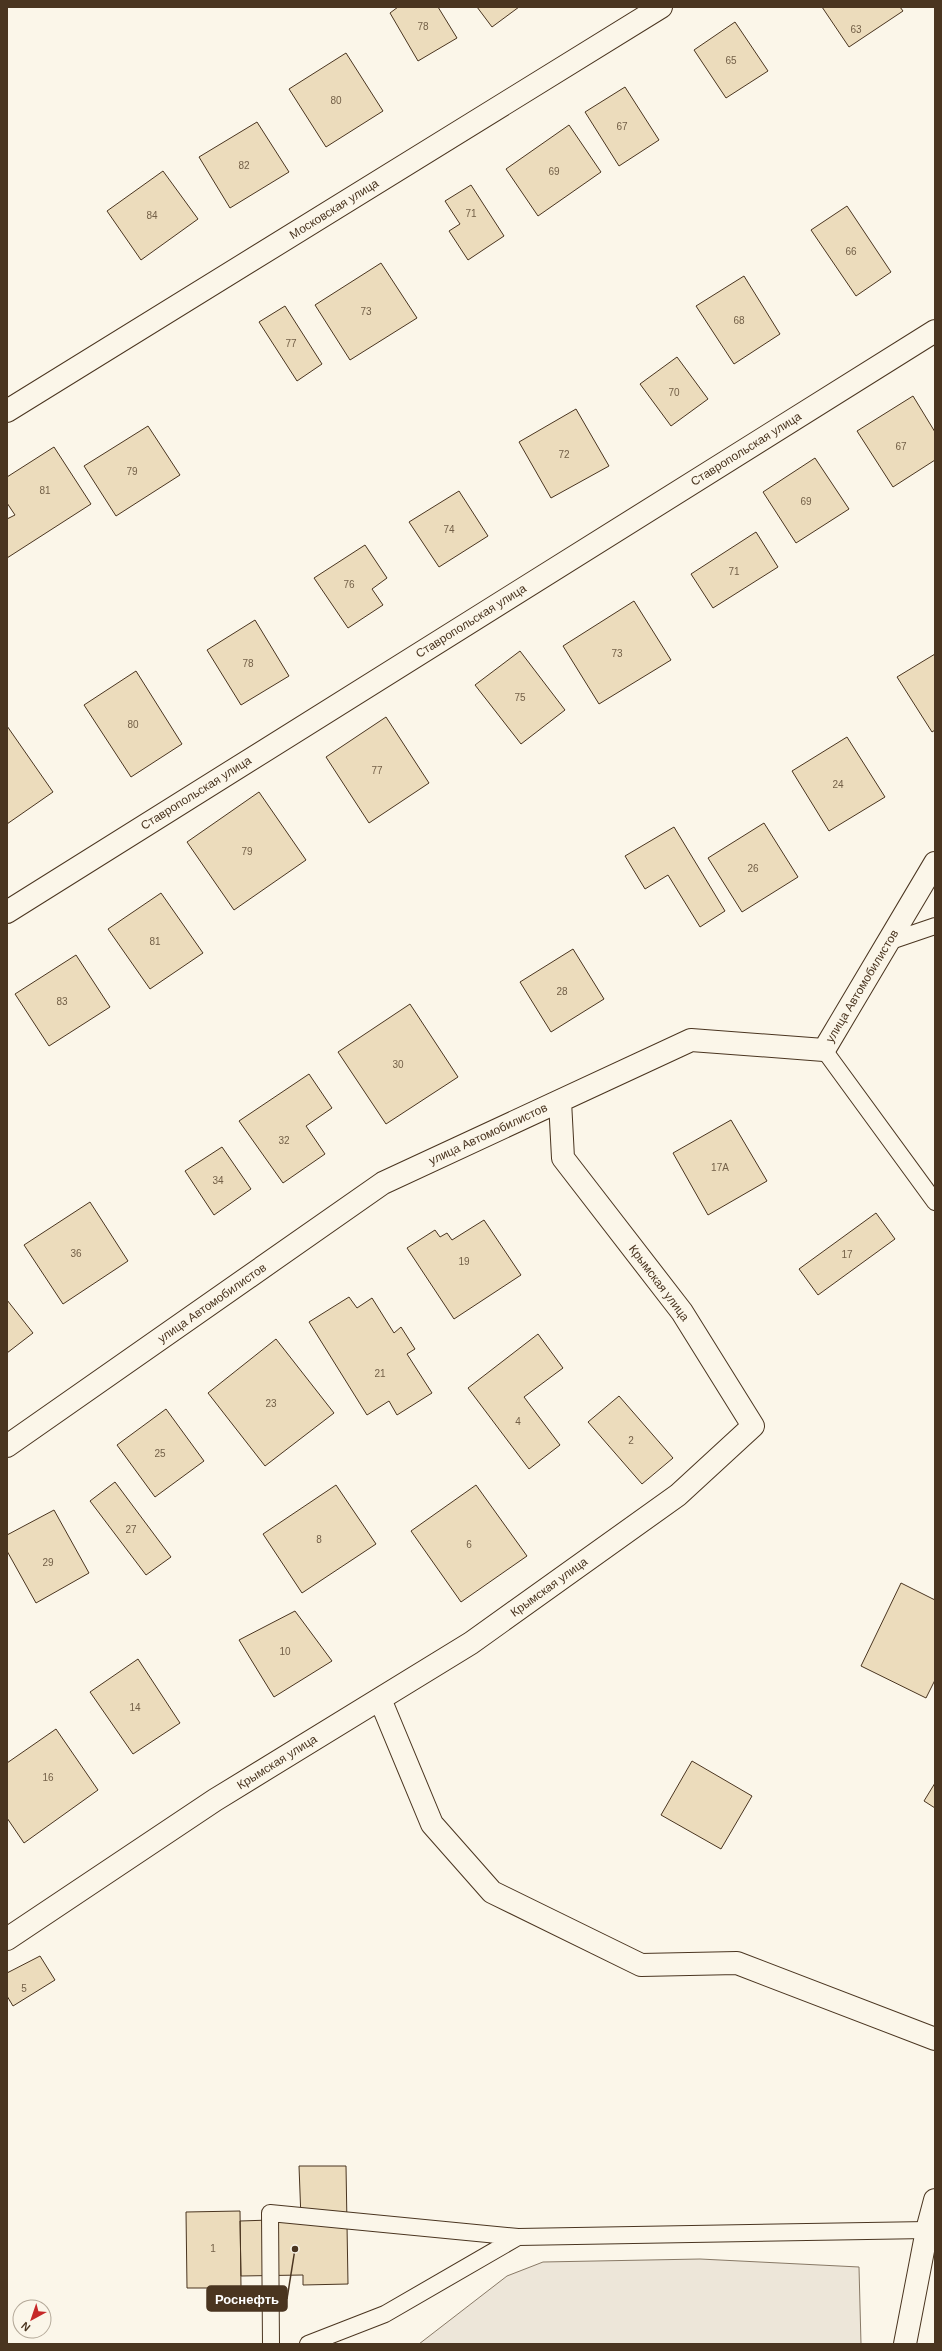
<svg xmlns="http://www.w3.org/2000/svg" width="942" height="2351" font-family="Helvetica,sans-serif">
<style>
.green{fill:#ede6d9;stroke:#887966}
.building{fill:#ecdcbc;stroke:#4a3520}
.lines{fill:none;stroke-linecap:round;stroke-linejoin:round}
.lane-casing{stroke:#4a3520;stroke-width:18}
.street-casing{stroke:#4a3520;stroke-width:24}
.lane{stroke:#fbf6e9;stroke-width:16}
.street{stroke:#fbf6e9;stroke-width:22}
.labels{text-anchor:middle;stroke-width:3;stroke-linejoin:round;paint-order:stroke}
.number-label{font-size:10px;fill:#725f47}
.street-label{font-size:12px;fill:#4a3520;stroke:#fbf6e9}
.leader{fill:none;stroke:#4a3520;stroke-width:1.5}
.callout-dot{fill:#4a3520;stroke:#fbf6e9;stroke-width:1.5}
.callout{fill:#4a3520;stroke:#4a3520;stroke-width:1.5}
.callout-label{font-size:13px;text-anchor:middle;font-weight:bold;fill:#fff}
</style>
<rect width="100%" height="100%" fill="#fbf6e9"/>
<path class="green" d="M700,2259L859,2267L861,2344H419L507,2276L543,2262Z"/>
<path class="building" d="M398,7H438L457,38L418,61L390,13Z
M477,7H519L492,27Z
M822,7H900L903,11L849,47Z
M735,22L768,71L726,98L694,50Z
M346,53L383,111L326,147L289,89Z
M625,87L659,140L619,166L585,112Z
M257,122L289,172L230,208L199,157Z
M569,125L601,172L538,216L506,169Z
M163,171L198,219L141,260L107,211Z
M471,185L504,236L468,260L449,231L460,224L445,201Z
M847,206L891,272L856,296L811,230Z
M381,263L417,318L350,360L315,305Z
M744,276L780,334L734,364L696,306Z
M285,306L322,364L297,381L259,322Z
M677,357L708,399L671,426L640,384Z
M913,396L935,432V460L893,487L857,431Z
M576,409L609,466L551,498L519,442Z
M148,426L180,475L116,516L84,466Z
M54,447L91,504L7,558V519L15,515L7,503V477Z
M815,458L849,509L796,543L763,492Z
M459,491L488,536L439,567L409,522Z
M756,532L778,567L713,608L691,574Z
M365,545L387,578L372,589L383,605L348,628L314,578Z
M634,601L671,660L599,704L563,646Z
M255,620L289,676L241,705L207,650Z
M520,651L565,710L521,744L475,685Z
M935,654V730L932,732L897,677Z
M136,671L182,744L131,777L84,705Z
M386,717L429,783L369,823L326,757Z
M7,726L53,792L7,824Z
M847,737L885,797L829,831L792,771Z
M259,792L306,860L234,910L187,842Z
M764,823L798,877L742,912L708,858Z
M674,827L725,911L700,927L668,875L645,889L625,856Z
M161,893L203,953L150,989L108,929Z
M573,949L604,999L551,1032L520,982Z
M76,955L110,1007L49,1046L15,994Z
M410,1004L458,1077L386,1124L338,1052Z
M309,1074L332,1108L306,1126L325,1154L283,1183L239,1121Z
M731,1120L767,1181L708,1215L673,1153Z
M222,1147L251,1189L214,1215L185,1171Z
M90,1202L128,1261L63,1304L24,1245Z
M876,1213L895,1239L818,1295L799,1269Z
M484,1220L521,1275L454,1319L407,1248L435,1230L440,1237L447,1233L452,1240Z
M349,1297L357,1308L372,1298L394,1333L401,1327L415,1349L407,1354L432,1393L397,1415L389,1401L367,1415L309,1322Z
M7,1300L33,1333L7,1353Z
M538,1334L563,1368L524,1397L560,1445L529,1469L468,1388Z
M276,1339L334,1413L265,1466L208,1393Z
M619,1396L673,1458L642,1484L588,1422Z
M166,1409L204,1461L155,1497L117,1445Z
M115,1482L171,1557L146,1575L90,1501Z
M336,1485L376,1544L302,1593L263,1534Z
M476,1485L527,1556L461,1602L411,1531Z
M54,1510L89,1573L36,1603L7,1551V1535Z
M901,1583L935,1600V1680L926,1698L861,1666Z
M295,1611L332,1661L274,1697L239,1640Z
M138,1659L180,1723L133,1754L90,1692Z
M56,1729L98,1790L24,1843L7,1818V1763Z
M692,1761L752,1796L721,1849L661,1815Z
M935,1783V1808L924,1801Z
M40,1956L55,1980L13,2006L7,1996V1973Z
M299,2166H346L348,2284L303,2285V2275L241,2276L240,2221L301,2219Z
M240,2211L241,2288H187L186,2212Z"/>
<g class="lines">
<g class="lane-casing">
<path id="lane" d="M888,942L935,926
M824,1050L935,1202
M271,2344L270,2213L518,2237
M308,2344L385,2314L518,2237L927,2230"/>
</g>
<g class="street-casing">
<path id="street" d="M7,411L661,7
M7,912L935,331
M7,1446L383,1183L691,1040L824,1050L935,863
M380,1699L432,1824L492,1892L641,1965L737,1963L935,2039
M7,1939L215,1800L471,1643L678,1495L753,1426L682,1312L563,1158L560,1101
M905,2344L927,2230L935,2200"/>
</g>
<use href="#lane" class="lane"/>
<use href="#street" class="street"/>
</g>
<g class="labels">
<g class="number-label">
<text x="423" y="30">78</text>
<text x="856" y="33">63</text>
<text x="731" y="64">65</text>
<text x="336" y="104">80</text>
<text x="622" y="130">67</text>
<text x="244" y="169">82</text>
<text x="554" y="175">69</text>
<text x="471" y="217">71</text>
<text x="152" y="219">84</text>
<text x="851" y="255">66</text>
<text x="366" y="315">73</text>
<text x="739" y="324">68</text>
<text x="291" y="347">77</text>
<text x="674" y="396">70</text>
<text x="901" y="450">67</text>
<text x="564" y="458">72</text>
<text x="132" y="475">79</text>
<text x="45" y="494">81</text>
<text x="806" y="505">69</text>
<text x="449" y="533">74</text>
<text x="734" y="575">71</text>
<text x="349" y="588">76</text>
<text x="617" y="657">73</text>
<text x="248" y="667">78</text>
<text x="520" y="701">75</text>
<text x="133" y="728">80</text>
<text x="377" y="774">77</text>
<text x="838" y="788">24</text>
<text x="247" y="855">79</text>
<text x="753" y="872">26</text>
<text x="155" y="945">81</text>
<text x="562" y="995">28</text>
<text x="62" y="1005">83</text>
<text x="398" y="1068">30</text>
<text x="284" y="1144">32</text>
<text x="720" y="1171">17А</text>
<text x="218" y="1184">34</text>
<text x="76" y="1257">36</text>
<text x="847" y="1258">17</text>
<text x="464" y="1265">19</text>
<text x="380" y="1377">21</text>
<text x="271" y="1407">23</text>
<text x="518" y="1425">4</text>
<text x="631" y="1444">2</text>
<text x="160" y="1457">25</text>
<text x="131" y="1533">27</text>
<text x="319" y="1543">8</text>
<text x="469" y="1548">6</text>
<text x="48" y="1566">29</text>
<text x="285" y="1655">10</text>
<text x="135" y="1711">14</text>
<text x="48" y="1781">16</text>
<text x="24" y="1992">5</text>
<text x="213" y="2252">1</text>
</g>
<g class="street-label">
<text transform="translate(334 209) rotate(-32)" y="4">Московская улица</text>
<text transform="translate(746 449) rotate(-32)" y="4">Ставропольская улица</text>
<text transform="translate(471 621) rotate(-32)" y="4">Ставропольская улица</text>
<text transform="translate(196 793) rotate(-32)" y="4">Ставропольская улица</text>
<text transform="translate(862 986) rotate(-59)" y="4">улица Автомобилистов</text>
<text transform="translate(488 1134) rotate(-25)" y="4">улица Автомобилистов</text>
<text transform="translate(659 1283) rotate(53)" y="4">Крымская улица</text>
<text transform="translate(212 1303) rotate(-35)" y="4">улица Автомобилистов</text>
<text transform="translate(549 1587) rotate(-36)" y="4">Крымская улица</text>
<text transform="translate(277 1762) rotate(-32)" y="4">Крымская улица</text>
</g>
</g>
<path class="leader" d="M295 2249L287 2299"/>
<circle class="callout-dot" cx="295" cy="2249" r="4"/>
<rect class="callout" x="207" y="2286" width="80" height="25" rx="4"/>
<g class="callout-label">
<text x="247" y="2304">Роснефть</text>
</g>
<rect width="942" height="2351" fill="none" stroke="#4a3520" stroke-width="16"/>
<g transform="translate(32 2319) rotate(220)"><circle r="19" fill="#fbf6e9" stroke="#b4a999"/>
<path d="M0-3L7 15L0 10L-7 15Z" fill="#c62828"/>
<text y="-6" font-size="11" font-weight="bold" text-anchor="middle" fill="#4a3520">N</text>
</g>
</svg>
